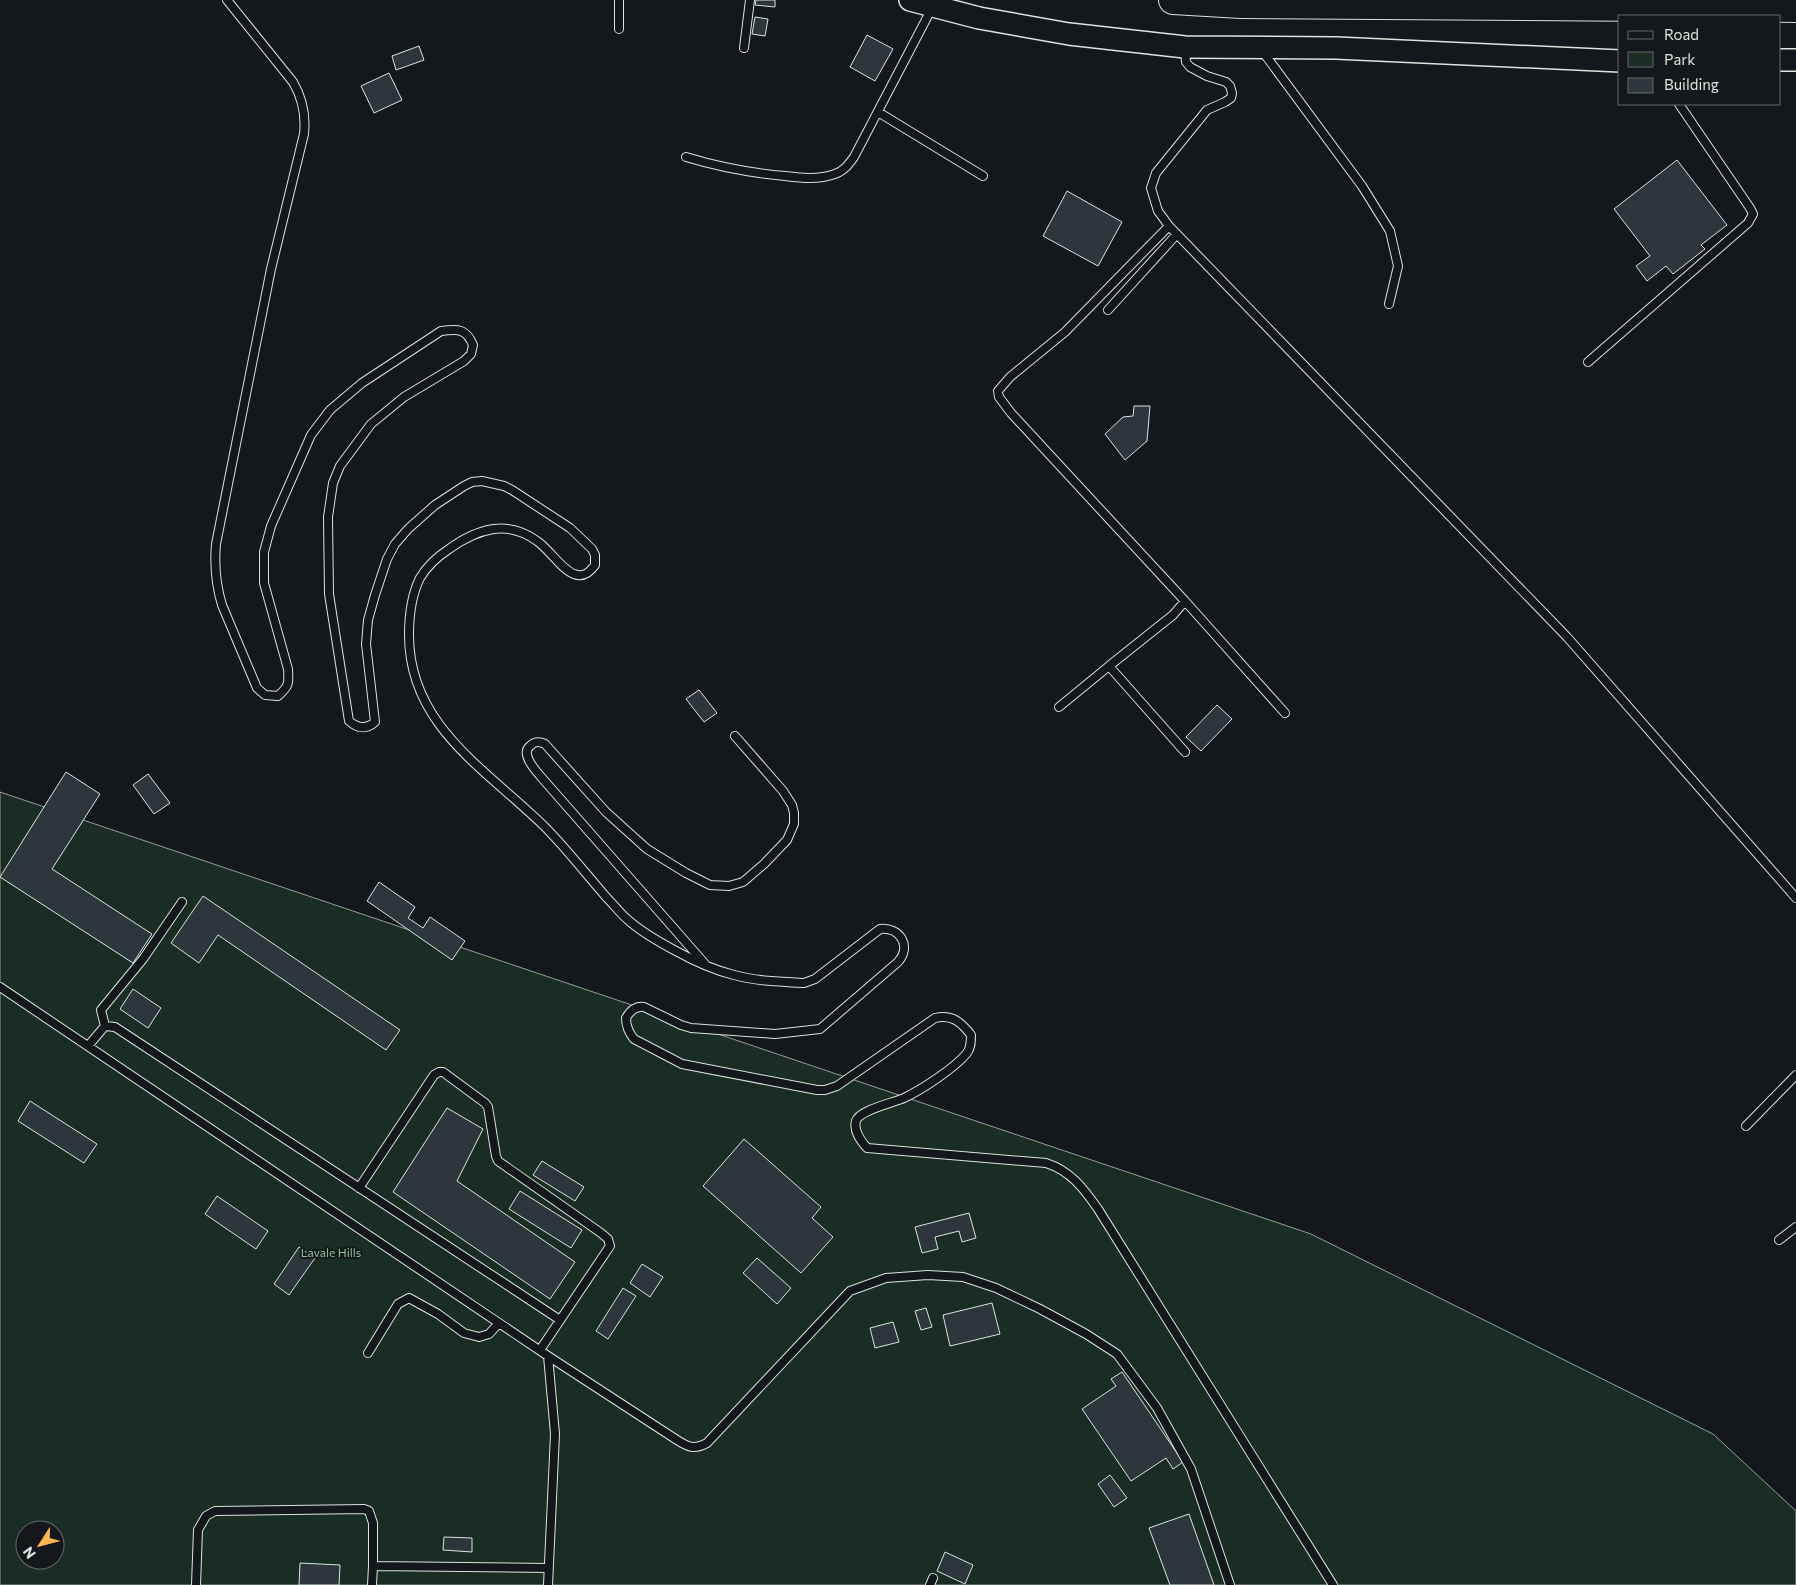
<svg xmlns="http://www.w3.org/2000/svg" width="1796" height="1585" font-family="Commissioner,sans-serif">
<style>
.green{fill:#1a2d24;stroke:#939e99;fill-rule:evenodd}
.building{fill:#2c363c;stroke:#d8e6dc}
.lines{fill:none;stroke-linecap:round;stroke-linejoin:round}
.lane-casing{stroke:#d8e6dc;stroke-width:10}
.secondary-casing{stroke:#d8e6dc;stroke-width:24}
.highway-casing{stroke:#d8e6dc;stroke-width:30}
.lane{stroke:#14181c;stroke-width:8}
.secondary{stroke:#14181c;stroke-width:21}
.highway{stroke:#14181c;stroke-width:28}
.labels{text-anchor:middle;stroke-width:4;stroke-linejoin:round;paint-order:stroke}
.park-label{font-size:12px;fill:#8ac095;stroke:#14181c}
</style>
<rect width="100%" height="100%" fill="#14181c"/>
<path class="green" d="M0,792L1311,1234L1713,1434L1796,1511V1585H0ZM25,1530H55V1560H25Z"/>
<path class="building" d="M756,0H775V7L755,5Z
M755,17L768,19L765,36L752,34Z
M867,35L893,49L875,81L850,67Z
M419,46L424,60L396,70L392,56Z
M389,73L402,100L374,113L361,86Z
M1677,160L1727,225L1701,245L1705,249L1673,274L1666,266L1647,281L1636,266L1650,256L1614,209Z
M1067,191L1122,222L1098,266L1043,236Z
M1134,406H1150L1147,441L1125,460L1105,434L1123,417L1133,416Z
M699,690L717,713L704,722L686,699Z
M1217,705L1232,719L1201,751L1186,737Z
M66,772L100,794L52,869L152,934L133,963L0,877Z
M148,774L170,803L154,814L133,785Z
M379,882L415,907L408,918L423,928L430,917L465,941L452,960L367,901Z
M203,896L400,1030L386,1050L218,935L199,963L171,943Z
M133,989L161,1008L148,1028L120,1009Z
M30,1101L97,1144L84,1163L18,1121Z
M447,1108L483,1129L457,1181L575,1262L550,1299L393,1192Z
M744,1139L821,1207L812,1218L833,1237L801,1273L703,1186Z
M542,1161L584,1187L575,1201L533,1175Z
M520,1191L582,1230L571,1248L509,1209Z
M217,1196L268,1231L256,1249L205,1214Z
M969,1213L976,1238L962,1242L959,1231L935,1237L938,1249L922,1253L915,1227Z
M299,1247L315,1258L289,1295L274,1284Z
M757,1258L791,1288L777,1304L743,1273Z
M642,1264L663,1277L650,1297L630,1283Z
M623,1288L636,1296L608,1339L596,1331Z
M992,1303L1000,1334L950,1346L943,1315Z
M926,1308L932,1327L921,1330L915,1311Z
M893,1322L899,1342L875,1348L870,1328Z
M1122,1372L1183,1462L1173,1469L1166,1458L1131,1481L1082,1409L1116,1386L1111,1379Z
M1110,1475L1127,1498L1114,1507L1098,1484Z
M1189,1514L1214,1585H1170L1149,1528Z
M444,1537L472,1538V1552L443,1550Z
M945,1552L973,1565L965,1584L937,1571Z
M300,1563L340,1565L339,1585H299Z"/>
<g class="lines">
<g class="lane-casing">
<path id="lane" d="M227,0L293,82C303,99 306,115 304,134L271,269L216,544C214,566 216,585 222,605L257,688L265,695L278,696C289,686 289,684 288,669L264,583V552L271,526L311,435L330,410L362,383L441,331C458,329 466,328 473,345L471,354L464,361L404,397L371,424L340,466L333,483L328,517L329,594L349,721C357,728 366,730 375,722L366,644L368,620L375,595L387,559L395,544L408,529L435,505L464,486L472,482L482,481L504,486L512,490L570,528L592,549L595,555V565C590,572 584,578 574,574C562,570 549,549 537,541C507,519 477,529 449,549C437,557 427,566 420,578C411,596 409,616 409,635C409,726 486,769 544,826C566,848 586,874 607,898C614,905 620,913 627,919C641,932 659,942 676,951C694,961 714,970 734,975C756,981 781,982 804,983L815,979L880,929C900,927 912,946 898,962L820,1029L775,1034L691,1028L681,1025L644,1007C636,1006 630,1011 626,1018C626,1027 629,1033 634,1039L682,1064L817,1090H825L837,1086L935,1018C952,1014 961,1022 971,1035C971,1041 971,1048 967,1053C955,1068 921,1090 904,1098C893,1103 859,1110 856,1121C853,1131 861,1141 867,1148L1046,1163C1071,1171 1084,1189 1098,1209L1333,1585
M619,29V0
M744,48L750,0
M1263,52L1362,186L1390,231L1398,266L1389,304
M878,112L983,176
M686,157C719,167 751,173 785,176C801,178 818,180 835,174C844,171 849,164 854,157L932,8
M1169,226L1567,637L1796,898
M1108,310L1177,234
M1588,362L1748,223L1753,214L1750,208L1679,104
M1185,601L1285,713
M1059,707L1109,666
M1185,752L1109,666L1173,615L1185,601L1011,413L999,397L998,391L1010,377L1065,332L1169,226L1158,211L1151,188L1156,173L1207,110L1225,102L1231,98L1232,93L1230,86L1226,82L1207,76L1190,67L1186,62L1185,49
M705,964L542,778C536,771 520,754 530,746C535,741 539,741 545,744L606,812L647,849L686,873L710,885L729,886L743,882L764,864L787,840L794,824V813L792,805L783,791L735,736
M0,987L548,1356L555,1434L548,1585
M105,1026L101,1010L143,959L182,902
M88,1046L105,1026L115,1027L560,1320
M1746,1126L1796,1075
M359,1188L434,1075L439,1072H443L485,1103L488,1107L496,1156L498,1161L601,1233L608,1239L610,1246L540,1350
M1779,1240L1796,1227
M368,1353L398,1304L409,1298L438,1314L464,1333L479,1337L489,1334L499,1323
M548,1356L677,1440C688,1447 694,1450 707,1443L850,1291L886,1278L928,1275L963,1277L996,1288L1040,1309L1086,1334L1117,1354L1157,1408L1191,1469L1230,1585
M196,1585L198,1530L206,1516L215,1511L364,1509L369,1511L373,1523V1566
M372,1585L373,1566L548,1568
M930,1585L933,1578"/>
</g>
<g class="secondary-casing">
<path id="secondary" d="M910,0L979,18L1069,34L1185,47L1336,48L1620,61
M1780,60H1796"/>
</g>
<g class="highway-casing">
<path id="highway" d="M1173,0L1241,4L1796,8"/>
</g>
<use href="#lane" class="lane"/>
<use href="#secondary" class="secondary"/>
<use href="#highway" class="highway"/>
</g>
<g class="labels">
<g class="park-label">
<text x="331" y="1257">Lavale Hills</text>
</g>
</g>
<rect x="1618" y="15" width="162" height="90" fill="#14181c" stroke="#626a69"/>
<rect x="1628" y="31" width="25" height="8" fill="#14181c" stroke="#626a69"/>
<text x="1664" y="40" font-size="15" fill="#d8e6dc">Road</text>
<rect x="1628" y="52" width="25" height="15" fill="#1a2d24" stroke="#626a69"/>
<text x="1664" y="65" font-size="15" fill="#d8e6dc">Park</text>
<rect x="1628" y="78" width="25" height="15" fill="#2c363c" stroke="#626a69"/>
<text x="1664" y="90" font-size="15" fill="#d8e6dc">Building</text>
<g transform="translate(40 1545) rotate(234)"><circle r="24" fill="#14181c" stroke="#626a69"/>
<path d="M0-4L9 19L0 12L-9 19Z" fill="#ffb74d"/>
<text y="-8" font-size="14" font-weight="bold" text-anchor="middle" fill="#d8e6dc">N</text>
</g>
</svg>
